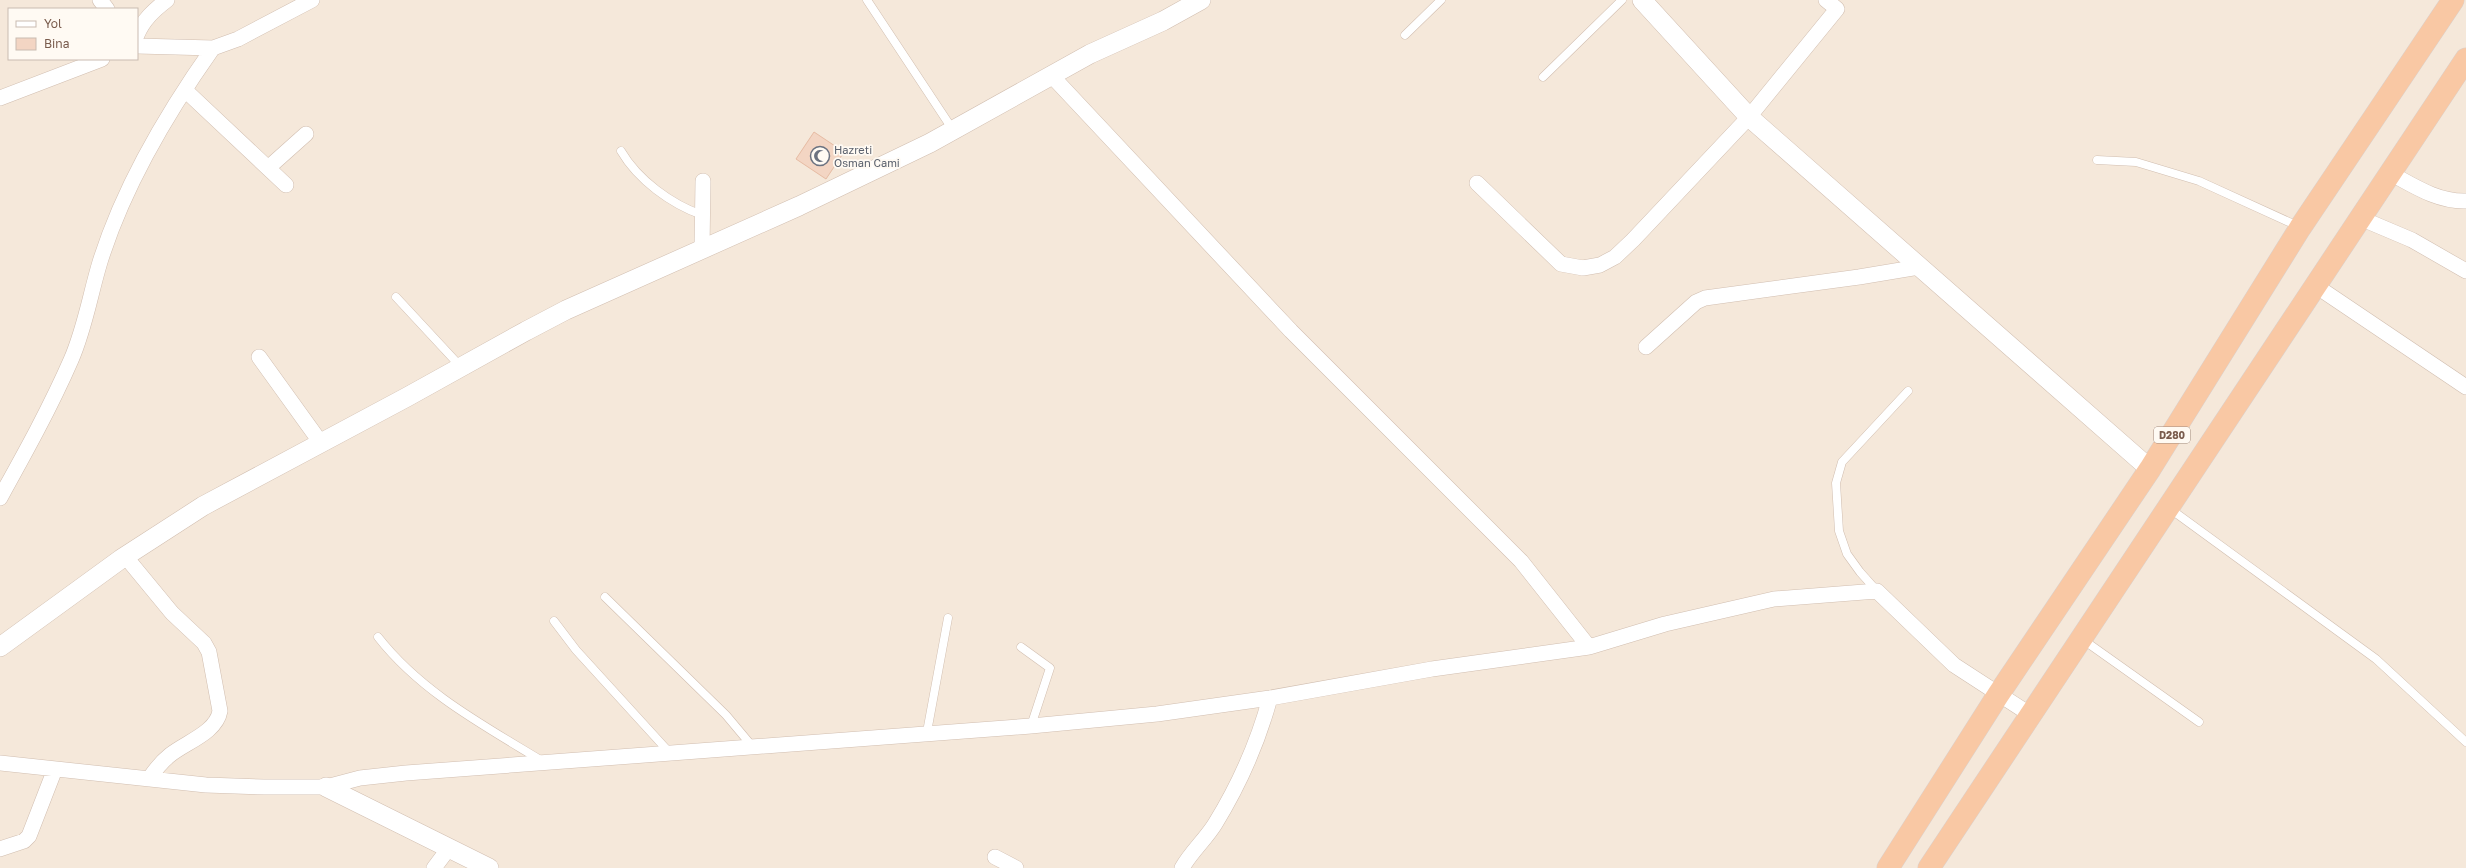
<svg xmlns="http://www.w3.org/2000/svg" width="2466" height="868" font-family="'Golos Text',sans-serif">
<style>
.residential{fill:#f5e8da;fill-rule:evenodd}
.building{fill:#f3d5c3;stroke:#e6bba3}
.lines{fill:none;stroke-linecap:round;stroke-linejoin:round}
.service-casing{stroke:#d1beb0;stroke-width:9}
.minor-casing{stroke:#d1beb0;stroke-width:16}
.tertiary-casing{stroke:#d1beb0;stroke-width:20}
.trunk-casing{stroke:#dad1cd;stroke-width:23}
.service{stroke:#fff;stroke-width:8}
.minor{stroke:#fff;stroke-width:15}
.tertiary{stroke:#fff;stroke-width:19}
.trunk{stroke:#f9c8a4;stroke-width:22}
.labels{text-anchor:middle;stroke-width:3.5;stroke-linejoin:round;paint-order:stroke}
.shield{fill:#fffaf3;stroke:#a28b7f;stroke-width:1}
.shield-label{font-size:10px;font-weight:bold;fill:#7a5c4d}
.worship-label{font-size:11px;fill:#5b616d;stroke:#fffaf3;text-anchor:start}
</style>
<rect width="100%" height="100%" fill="#fdf6ec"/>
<path class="residential" d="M0,0H2466V868H0ZM9,9H137V59H9Z"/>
<path class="building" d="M814,132L844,152L826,179L796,159Z"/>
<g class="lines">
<g class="service-casing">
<path id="service" d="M867,0L953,130
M1405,35L1441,0
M1543,77L1622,0
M621,151C638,180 671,204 702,215
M2097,160L2136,162L2199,181L2300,227
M396,297L461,367
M2169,508L2376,659L2466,742
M1877,591L1860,572L1847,554L1839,531L1836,483L1842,462L1908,391
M605,597L726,715L752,746
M554,621L576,650L669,752
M378,637C421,692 483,725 542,761
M2082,639L2199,722
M1021,647L1050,668L1031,726
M927,732L948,618"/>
</g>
<g class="minor-casing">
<path id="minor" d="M100,0L107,9
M137,35C143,20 154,10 167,0
M137,46L213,48L238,39L312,0
M1051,75L1291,331L1521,561L1589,647
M185,90L286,185
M0,98L102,59
M268,168L306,134
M2390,173C2414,186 2438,202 2466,201
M1477,183L1561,264L1583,268L1600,265L1615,257L1633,240L1749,117L1837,9L1826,0
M2360,218L2412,240L2466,271
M702,249L703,181
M2316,286L2466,387
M1646,347L1696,302L1705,298L1859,277L1919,267
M259,357L321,443
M0,498C25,453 50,408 71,360C85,328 90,295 100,262C124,185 167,113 213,48
M125,556L172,613L204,643L209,652L220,711C216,733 186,742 170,755C161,762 155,770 149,779
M0,763L206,785L264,787H326L360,778L406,773L1031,726L1157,714L1270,698L1432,669L1589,647L1665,624L1774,599L1877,591L1954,665L2031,715
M0,849L24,841L29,836L55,769
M995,857L1016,868
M434,868L449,848
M1182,868C1191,852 1205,840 1215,824C1239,785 1258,742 1270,698"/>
</g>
<g class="tertiary-casing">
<path id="tertiary" d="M1642,0L1749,117L2150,469
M0,647L121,559L203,506L407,397L526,331L566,310L799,206L930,143L1090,54L1163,21L1201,0
M326,787L489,868"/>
</g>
<g class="trunk-casing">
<path id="trunk" d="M1888,868L1998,695L2150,469L2300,228L2453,0
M1929,868L2466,59"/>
</g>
<use href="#service" class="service"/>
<use href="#minor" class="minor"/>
<use href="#tertiary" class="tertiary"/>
<use href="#trunk" class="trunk"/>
</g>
<defs>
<g id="mosque-ring" transform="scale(1)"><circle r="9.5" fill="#fffaf3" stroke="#6b7280" stroke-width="1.5"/><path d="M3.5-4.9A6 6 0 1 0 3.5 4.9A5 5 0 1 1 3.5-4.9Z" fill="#6b7280"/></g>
</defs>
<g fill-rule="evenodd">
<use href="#mosque-ring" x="820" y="156"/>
</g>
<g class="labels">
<rect class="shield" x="2154" y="427" width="36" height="16" rx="3"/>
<g class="shield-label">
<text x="2172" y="439">D280</text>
</g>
<g class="worship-label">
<text x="834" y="154">Hazreti<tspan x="834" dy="13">Osman Cami</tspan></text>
</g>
</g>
<rect x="8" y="8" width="130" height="52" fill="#fffaf3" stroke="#cabbb1"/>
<rect x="16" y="21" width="20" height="6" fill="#ffffff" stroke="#cabbb1"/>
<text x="44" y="28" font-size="12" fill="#7a5c4d">Yol</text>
<rect x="16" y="38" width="20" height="12" fill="#f3d5c3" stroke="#cabbb1"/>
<text x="44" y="48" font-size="12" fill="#7a5c4d">Bina</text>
</svg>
